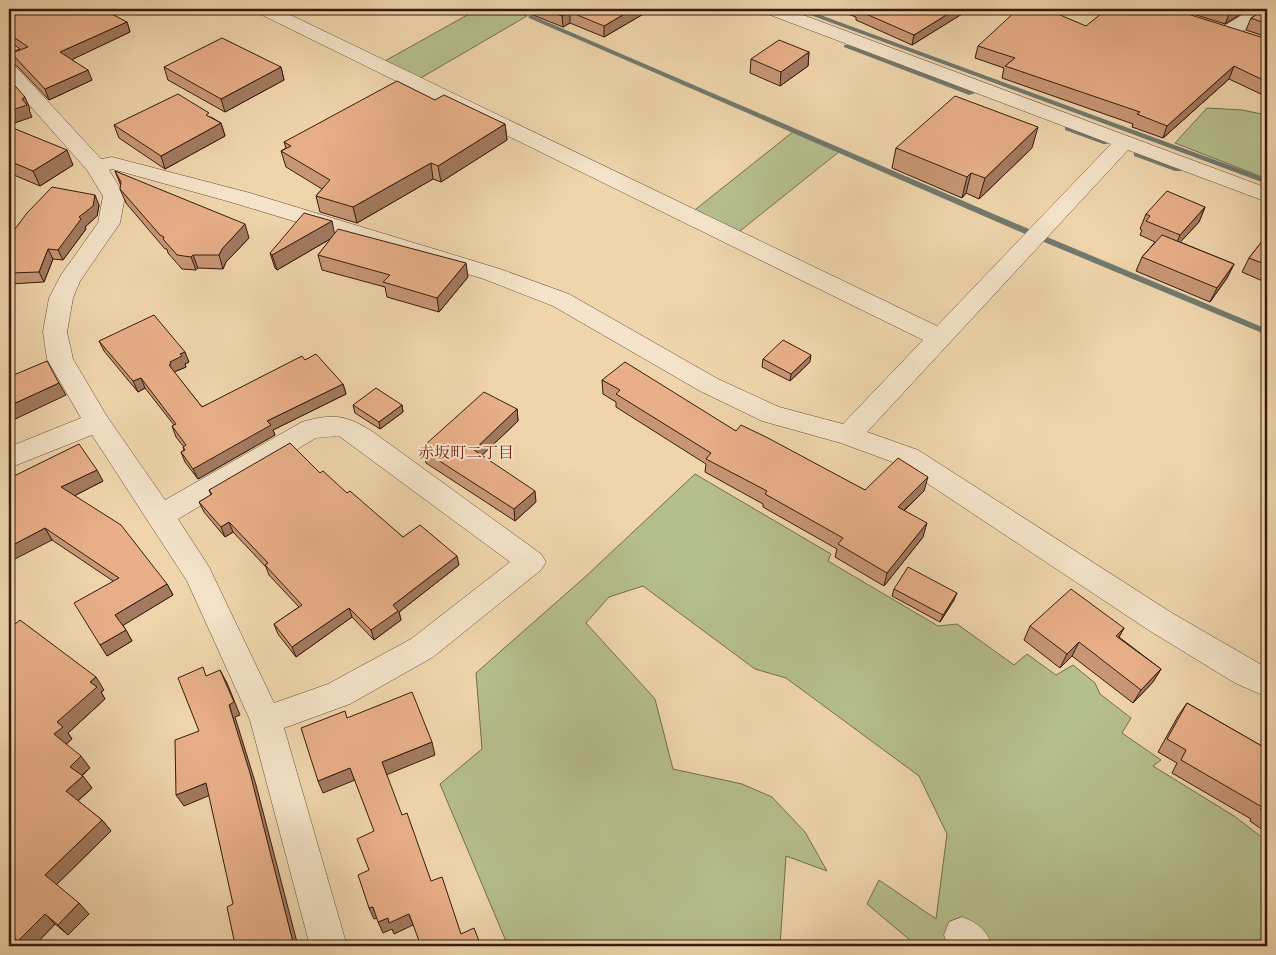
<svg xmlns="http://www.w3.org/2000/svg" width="1276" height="955" font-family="'IM FELL Double Pica','Noto Serif JP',serif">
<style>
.green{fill:#b5be8d;stroke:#746c4e}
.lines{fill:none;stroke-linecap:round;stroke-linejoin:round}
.stream{fill:#71796e;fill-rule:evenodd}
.minor-casing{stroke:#634a37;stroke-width:1}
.minor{fill:#f5e4c9;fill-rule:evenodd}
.wall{fill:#c89675;stroke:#341b10}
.shaded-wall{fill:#a37a5f;stroke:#341b10}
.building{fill:#e9af88;stroke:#341b10}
.labels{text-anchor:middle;stroke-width:4;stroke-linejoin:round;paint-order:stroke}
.neighbourhood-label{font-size:16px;fill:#7a1f14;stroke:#f5e4c9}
</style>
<rect width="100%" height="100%" fill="#f0d5ac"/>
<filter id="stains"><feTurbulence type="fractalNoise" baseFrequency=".004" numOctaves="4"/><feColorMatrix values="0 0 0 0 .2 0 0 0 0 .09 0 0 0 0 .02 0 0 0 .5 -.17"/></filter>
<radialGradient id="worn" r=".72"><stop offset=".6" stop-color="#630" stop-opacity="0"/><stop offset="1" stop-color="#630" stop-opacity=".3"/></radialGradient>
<path class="green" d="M478,9H511L527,16L419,79L383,62Z
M1207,108L1242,110L1267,115V179L1175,143Z
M794,131L840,151L735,235L691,213Z
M695,474L831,554L828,561L938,626L957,624L1014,665L1027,654L1056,675L1073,665L1095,683L1100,694L1131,718L1122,733L1161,760L1153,766L1234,816L1267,841V946H917L867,904L879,880L936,919L947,834L919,776L786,678L755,669L643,586L609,597L586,623L655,699L673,769L742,784L772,797L805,832L827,871L786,856L780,946H508L440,784L482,749L476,673L585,577Z"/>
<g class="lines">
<path class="stream" d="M509,9H517L527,14L522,15Z
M796,9H804L1267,179V184L797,10Z
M531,15L1031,230L1032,232L1028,235L1025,234L529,18L528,17Z
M844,45H848L976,93L969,95L844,47Z
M1065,126H1071L1110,142L1106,144H1103L1065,130Z
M1134,152H1140L1182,169L1181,171H1175L1134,156Z
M1047,237L1267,329V335L1044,242L1043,240Z"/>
<g class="minor-casing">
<path id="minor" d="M255,9H278L937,326L1111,144L765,13L762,9H787L1267,188V202L1128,150L867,432L918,450L1172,613L1267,668V697L1235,683L1150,631L898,464L841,443L762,421L700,391L553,306L484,279L234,203L112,169L109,170L125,196L120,223L80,281L73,298L67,332L73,359L106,415L165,500L302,422C334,413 346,415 373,432L541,554L546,562L541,570L433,657L350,704L284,728L347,946H310L250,720L187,581L92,435L9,468V447L81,418L47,359L43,332L49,298L61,275L98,223L103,196L87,170L9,82V65L16,67L101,159L112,157L250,193L500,269L569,294L718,379L779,407L843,424L923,340L258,13ZM339,436L510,562L411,639L328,684L274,703L209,567L178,519L316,438Z
M1252,9H1267V15C1254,23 1238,39 1222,35L1220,31L1222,27Z
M962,917C978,923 987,930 992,946H948L944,935L949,922Z"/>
</g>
<use href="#minor" class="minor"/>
</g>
<path class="wall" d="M9,9L127,22L130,32L72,59L92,80L49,100L17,66L13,64L9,53L20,49L9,41Z
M518,9H652L604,37L570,23L563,27Z
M834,9H970L912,45L856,20V17Z
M1177,9H1249L1225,24Z
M1267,9V37L1246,30L1251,18Z
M1086,26L1267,39V95L1265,94L1263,95L1229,79L1163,138L1132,127L1133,124L1002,78L1004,68L975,58L978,46Z
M809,52L808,66L780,86L750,73L751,59Z
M164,67H281L284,80L225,112L168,80Z
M435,100L505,124L507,140L441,182L433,179L357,223L320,212L316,196L322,189L286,167L281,151L286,148L284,142Z
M211,117L221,123L225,136L165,169L119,138L114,125Z
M9,131L73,165L40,186L9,173Z
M896,148H1032L979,199L966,193L962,198L892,168Z
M115,171L249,238L226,262L223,269L198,268L196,270L182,269L168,253L167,249H165L126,203L120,189L121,186Z
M99,205L97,216L85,227L86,229L63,260L53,259L44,282L9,284V237Z
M1205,207L1199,222L1180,242L1234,264L1227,278L1210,302L1136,271L1142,257L1155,242L1140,235L1142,230L1140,229L1146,214Z
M335,234L468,277L439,312L387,297L385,287L322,270L318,255L332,238L277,270L275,268L270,253Z
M1267,235V283L1242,272L1249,258Z
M99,341L189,362L185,364L186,367L174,372L202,407L305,360L343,384L346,394L273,430L275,435L198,479L185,462L181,452L184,450L183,447H184L176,437L172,426L174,425L145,388L138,392L104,351Z
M763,359L810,362L790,381L762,367Z
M602,380L736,431L865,490L924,491L904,511L923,537L884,586L835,557L837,549L763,507V504L705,472L706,464L616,407V402L603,394Z
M353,405H402L403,412L380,429L355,413Z
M517,409L518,421L482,455L536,502L515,521L426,463L424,451L426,450L425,445Z
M320,473L347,493L403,537L459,565L399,612L401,620L374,640L352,617L296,657L278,634L274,624L299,607L269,575L266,567L233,532L225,537L204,512L199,502L211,495L209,490Z
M13,477L103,481L74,496L167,584L173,595L123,625L132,641L107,656L113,581L52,540Z
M894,589L954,600L940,622L892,596Z
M1030,626L1124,628L1119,637L1161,669L1153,682L1133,703L1072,656L1060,668L1024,640Z
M9,629L104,690L101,692L105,699L68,733L72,739L66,744L90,768L82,776L92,788L78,801L102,820L111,831L56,885L89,914L68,935L55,924L34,946H15L9,940Z
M1187,703L1267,749V833L1250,821L1251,819L1172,773L1177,763L1158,752L1178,716Z"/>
<path class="shaded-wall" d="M633,9H652L604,37V26Z
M956,9H970L912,45L914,35Z
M1235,9H1249L1225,24L1230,12Z
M570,12V23L563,27L562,16Z
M127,22L130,32L65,63L60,52Z
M809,52L808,66L780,86L781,72Z
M1234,66L1229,79L1163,138L1167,126Z
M281,67L284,80L225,112L221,99Z
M88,70L92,80L49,100L45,89Z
M1267,87V90L1265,94L1263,95Z
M25,97L30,109L29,110L32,117L9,125V111L22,99Z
M221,123L225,136L165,169L161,156Z
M505,124L507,140L441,182L438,166Z
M1038,127L1032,148L979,199L985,178Z
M67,150L73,165L40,186L33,171Z
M431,163L433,179L357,223L353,207Z
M971,173L966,193L962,198L967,177Z
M95,195L99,205L97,216L85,227L86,229L63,260L58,250L79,217Z
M1205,207L1199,222L1174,249L1180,235Z
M332,221L335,236L277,270L272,255Z
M245,224L249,238L226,262L223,269L219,255L222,249Z
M48,249L53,259L44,282L39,272Z
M193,255L198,268L196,270L191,257Z
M466,263L468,277L439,312L437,298Z
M1234,264L1227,278L1210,302L1217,288Z
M185,352L189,362L185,364L186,367L174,372L169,365L170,362L180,354Z
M811,355L810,362L790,381L791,374Z
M141,378L145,388L138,392L133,381Z
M59,383L66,395L9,422V406Z
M343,384L346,394L273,430L275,435L198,479L193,469L267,421Z
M402,405L403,412L380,429L379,422Z
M517,409L518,421L476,461L474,450Z
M97,470L103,481L68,499L61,487Z
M928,477L924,491L894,520L898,507Z
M535,491L536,502L515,521L514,509Z
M229,522L233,532L225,537L221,527Z
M927,523L923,537L884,586L887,573Z
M45,528L52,540L9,562V547Z
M457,556L459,565L399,612L401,620L374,640L371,630L393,605Z
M167,584L173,595L122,626L115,615Z
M957,593L954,600L940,622L943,615Z
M349,608L352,617L296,657L292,647Z
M1124,628L1116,642V636Z
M126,630L132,641L107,656L100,645Z
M1079,642L1072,656L1060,668L1067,654Z
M1161,669L1153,682L1133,703L1141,690Z
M220,670L227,683L240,715L235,717L256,785L298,946H294Z
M96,677L104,690L101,692L105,699L68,733L72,739L63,747L54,734L57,722L90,682Z
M432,742L435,755L386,775L382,762Z
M81,756L90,768L79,778L70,767Z
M350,768L355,780L323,793L318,781Z
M83,776L92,788L75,803L66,791Z
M206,783L213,794L184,806L176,795Z
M102,820L111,831L55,886L45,875Z
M79,903L89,914L68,935L58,925Z
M373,907L378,918L374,919L369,908Z
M45,914L55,924L34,946H15L9,940L12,936Z
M409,914L413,925L394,934L392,929L383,933L378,922L388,918Z"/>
<path class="building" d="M9,9H102L127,22L60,52L88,70L45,89L13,55L9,54L28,47L9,34Z
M543,9H633L604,26L570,12L562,16Z
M858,9H956L914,35L857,10Z
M1018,9H1046L1086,26L1107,9H1172L1267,39V82L1234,66L1167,126L1137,114L1140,112L1005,66L1015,58L978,46Z
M1220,9H1235L1230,12Z
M1266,9H1267V24L1251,18Z
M222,38L281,67L221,99L164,67Z
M779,40L809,52L781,72L751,59Z
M9,79L25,97L22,99L27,105L9,111Z
M397,81L435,100L444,95L505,124L438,166L431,163L353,207L316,196L330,180L281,151L291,146L284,142Z
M178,94L209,113L206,115L221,123L161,156L114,125Z
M955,96L1038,127L985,178L971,173L967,177L896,148Z
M13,128L67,150L33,171L9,161V131Z
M115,171L245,224L222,249L219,255H193L191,257L177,255L163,239L164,237L160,235L120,189L121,182Z
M52,187L95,195L93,206L79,217L81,219L58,250L48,249L39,272L9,273V237L27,213Z
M1167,191L1205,207L1180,235L1146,221L1150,216L1146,214Z
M304,213L332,221L272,255L270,253Z
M338,229L466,263L437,298L383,282L390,275L318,255Z
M1162,235L1234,264L1217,288L1142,257Z
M1267,235V265L1249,258Z
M154,315L185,352L180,354L182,356L170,362L171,364L169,365L202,407L302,356L305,360L316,354L343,384L267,421L271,425L193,469L181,452L185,450L183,447L186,445L172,426L176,424L141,378L133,381L99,341Z
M783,340L811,355L791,374L763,359Z
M47,361L59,383L9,406V377Z
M625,362L736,431L741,425L768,438L865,490L898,458L928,477L898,507L927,523L887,573L838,544L843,538L765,494L767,491L706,459L711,453L616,394L620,390L602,380Z
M376,388L402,405L379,422L353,405Z
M484,392L517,409L474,450L535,491L514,509L424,451L428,447L425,445Z
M290,443L320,473L323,471L347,493L350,491L403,537L420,525L457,556L393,605L398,611L371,630L349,608L292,647L274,624L302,605L265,565L268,563L229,522L221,527L199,502L212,494L209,490Z
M79,444L97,470L61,487L121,525L167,584L115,615L126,630L100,645L74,603L119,578L45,528L9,547V470L12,477Z
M908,567L957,593L943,615L894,589Z
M1071,589L1124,628L1116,636L1161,669L1141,690L1079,642L1067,654L1030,626Z
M20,620L96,677L90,682L97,687L57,722L63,727L54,734L81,756L70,767L83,776L66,791L102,820L45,875L79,903L58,925L45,914L18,941L12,936L9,940V629Z
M203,667L206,676L220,670L234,702L229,705L250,773L294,946H223L234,940L227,907L233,904L206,783L176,795L175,740L199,731L178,678Z
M412,692L432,742L382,762L402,815L407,813L431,881L442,877L461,934L474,928L481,946H421L409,914L389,923L388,918L378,922L373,907L369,908L358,875L369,870L357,839L374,831L350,768L318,781L301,728L345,711L347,718Z
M1187,703L1267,749V813L1260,809L1262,807L1181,760L1186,750L1167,739Z"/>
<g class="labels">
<g class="neighbourhood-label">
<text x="466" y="458">赤坂町二丁目</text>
</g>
</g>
<rect width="1276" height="955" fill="none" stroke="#f0d5ac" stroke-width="30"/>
<rect x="10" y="10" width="1256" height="935" fill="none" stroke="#341b10" stroke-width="2.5"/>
<rect x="15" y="15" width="1246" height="925" fill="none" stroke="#341b10"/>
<rect width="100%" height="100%" filter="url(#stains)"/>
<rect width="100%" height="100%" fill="url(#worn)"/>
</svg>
